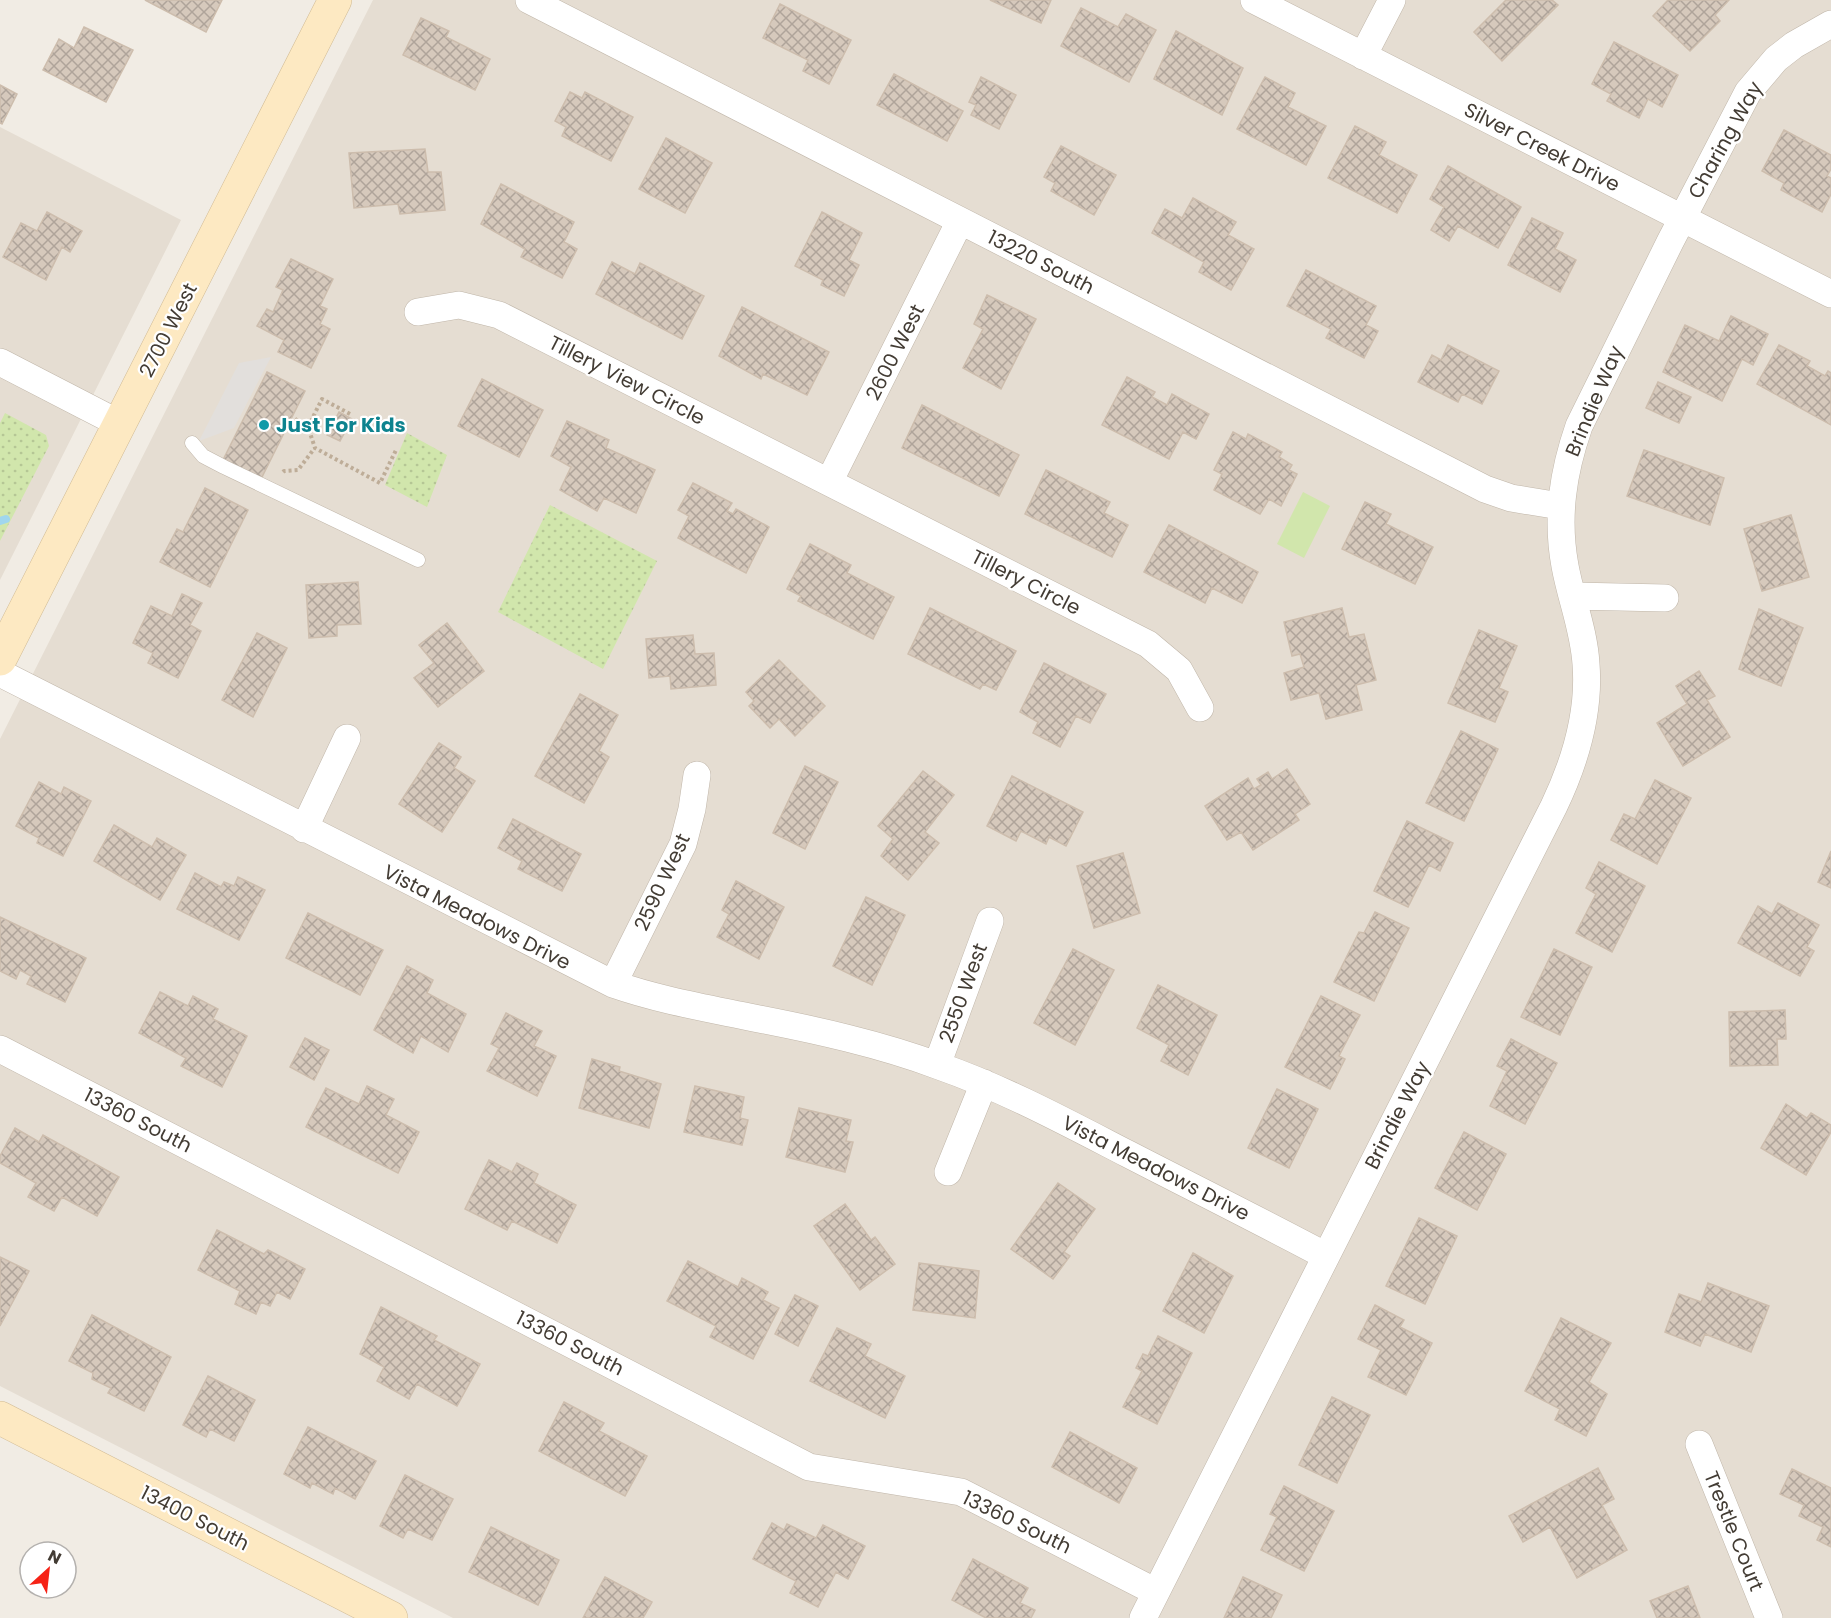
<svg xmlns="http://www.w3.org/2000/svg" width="1831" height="1618" font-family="Poppins,sans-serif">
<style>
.residential{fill:#e5ddd2}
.green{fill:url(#green-dots)}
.pitch{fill:#d1e6ac}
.parking{fill:#e2dfdc}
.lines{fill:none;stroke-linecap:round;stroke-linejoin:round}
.stream{stroke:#a0d6ee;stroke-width:8}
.building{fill:url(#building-cross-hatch);stroke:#cdbdad;stroke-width:1.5}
.lane-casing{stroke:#c0b6a9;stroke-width:15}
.street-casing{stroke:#c0b6a9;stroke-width:28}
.secondary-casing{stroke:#d1bb94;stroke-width:34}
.path{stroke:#bead98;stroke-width:4;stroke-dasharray:3 3;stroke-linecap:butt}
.lane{stroke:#fff;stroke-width:14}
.street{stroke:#fff;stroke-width:27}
.secondary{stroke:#fde9c2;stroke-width:33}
.culture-dot{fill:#0f9aa8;stroke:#fff;stroke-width:2}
.labels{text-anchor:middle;stroke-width:4.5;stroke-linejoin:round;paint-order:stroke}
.street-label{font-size:20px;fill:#433c34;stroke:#fff}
.culture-label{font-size:20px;font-weight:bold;fill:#0d838f;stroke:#fff;text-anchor:start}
</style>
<defs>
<pattern id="green-dots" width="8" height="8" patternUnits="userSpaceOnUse" patternTransform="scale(1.5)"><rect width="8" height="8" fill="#d1e6ac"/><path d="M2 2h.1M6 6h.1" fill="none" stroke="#b5c695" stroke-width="1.8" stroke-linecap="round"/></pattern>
<pattern id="building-cross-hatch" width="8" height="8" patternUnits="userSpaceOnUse" patternTransform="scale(1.5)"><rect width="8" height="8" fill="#d6c9bc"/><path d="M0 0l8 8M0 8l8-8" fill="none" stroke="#afa49a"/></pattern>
</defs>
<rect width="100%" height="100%" fill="#f1ece4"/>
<path class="residential" d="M373,0H1831V1618H453L0,1386V739Z
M0,127L181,220L0,580Z"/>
<path class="green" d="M5,413L46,435L49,446L0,541V423Z
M407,433L447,455L427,507L385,485Z
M550,505L657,561L603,669L498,612Z"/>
<path class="pitch" d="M1303,492L1330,506L1304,558L1277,544Z"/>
<path class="parking" d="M271,357L234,428L199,441L239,363Z"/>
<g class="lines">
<path class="stream" d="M0,521L6,519"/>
</g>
<path class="building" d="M145,0H222L206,32Z
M990,0H1051L1041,23Z
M1506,0H1552L1558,5L1502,61L1474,32Z
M1668,0H1729L1715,15L1720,21L1690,51L1653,16Z
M780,4L851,40L829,84L803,71L808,60L763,38Z
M1081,8L1118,27L1126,14L1156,30L1129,82L1061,46Z
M421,18L449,31L446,37L490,59L475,90L403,55Z
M84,27L133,50L106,102L43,70L59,39L74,48Z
M1176,31L1243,68L1222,115L1154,79Z
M1614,42L1678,75L1662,107L1648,99L1639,118L1607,101L1611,94L1592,84Z
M894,74L963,111L947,141L877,105Z
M981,77L1016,95L999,129L971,115L976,105L969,102Z
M1265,77L1295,93L1288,107L1326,126L1306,165L1237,129Z
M0,85L17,94L2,124L0,123Z
M570,92L582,98L585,92L633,117L611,161L562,136L566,127L555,121Z
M1355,126L1386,142L1379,155L1417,175L1397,213L1328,178Z
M1784,130L1831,155V169L1827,176L1831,178V194L1822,212L1781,190L1784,183L1762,171Z
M666,138L712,163L685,213L639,189Z
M1061,146L1116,175L1094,215L1051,191L1055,183L1044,177Z
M425,149L428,172H441L445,210L400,214L398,204L354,208L349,153Z
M1448,166L1521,207L1498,248L1458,226L1449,241L1431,230L1444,207L1430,199Z
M501,184L574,222L564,242L577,249L562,278L521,257L525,249L481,224Z
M1193,198L1236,222L1228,235L1254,249L1231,290L1199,272L1204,262L1152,233L1165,209L1182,218Z
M47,212L82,231L70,252L62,247L46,280L3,257L21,223L37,231Z
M822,212L862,233L849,260L859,265L844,296L821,285L823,280L795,266Z
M1532,218L1563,233L1555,249L1576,260L1560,292L1508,265Z
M291,259L333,279L320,306L327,309L320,324L330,329L311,368L278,352L284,340L257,326L267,309L273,312L283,290L276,287Z
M612,262L635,274L640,263L704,296L682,339L596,294Z
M1306,270L1376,306L1366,325L1378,331L1364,358L1326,338L1331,329L1287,306Z
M987,295L1036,319L1001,389L963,368L983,329L974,324Z
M742,307L829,352L807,395L763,374L761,379L719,356Z
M1731,316L1768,334L1753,365L1742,359L1722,401L1663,372L1685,325L1719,341Z
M1448,345L1499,371L1482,404L1462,394L1458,402L1418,382L1432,355L1441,360Z
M1779,345L1810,361L1807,366L1825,376L1828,371L1831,373V425L1757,384Z
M267,372L305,391L261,479L223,460Z
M1127,377L1155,392L1152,397L1167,405L1172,394L1209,414L1196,439L1183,432L1169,459L1102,425Z
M482,379L543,410L519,457L458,426Z
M1658,382L1691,397L1679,423L1646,408Z
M922,405L1019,455L999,496L902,448Z
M339,412L352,419L340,441L327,435Z
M567,421L609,440L606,448L655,470L636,513L604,498L597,511L560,490L571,467L551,456Z
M1233,432L1246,439L1248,434L1282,452L1279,457L1292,465L1289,470L1297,474L1281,506L1269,499L1260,514L1214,490L1222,474L1214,470Z
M1644,450L1724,478L1710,525L1627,496Z
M1046,470L1110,502L1104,513L1128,525L1112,557L1025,514Z
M693,483L732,503L727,511L733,514L736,509L769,527L746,573L678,538L689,516L678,510Z
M205,488L248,510L210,587L160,562L177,529L183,532Z
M1365,502L1391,514L1386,524L1433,547L1415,584L1342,549Z
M1791,515L1809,577L1762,591L1744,529Z
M1169,525L1258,572L1242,603L1212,588L1205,603L1144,572Z
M810,544L851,565L847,573L894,597L873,639L798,601L801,596L787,589Z
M358,582L361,624L337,625V636L309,638L306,585Z
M182,594L202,603L190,625L201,631L178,678L148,663L153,653L133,643L151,606L172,616Z
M930,608L1016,651L996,690L983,684L980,689L908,654Z
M1342,608L1349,637L1364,634L1376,680L1356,685L1362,710L1326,719L1319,693L1291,700L1284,673L1304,667L1300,654L1292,656L1284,622Z
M1759,609L1803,628L1781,686L1739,669Z
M447,623L484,671L438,707L414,678L434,663L419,645Z
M1479,630L1517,646L1499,688L1508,692L1495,722L1448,703Z
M257,633L287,648L253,717L222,700Z
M693,635L695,654L714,653L716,685L671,689L670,676L649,678L646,639Z
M779,660L825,706L795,736L779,719L770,728L749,706L754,701L746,692Z
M1044,663L1106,694L1090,723L1076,716L1060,747L1033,733L1038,722L1020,712Z
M1699,671L1715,696L1707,700L1730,737L1683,766L1657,723L1687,704L1676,686Z
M580,694L618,715L599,751L609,757L584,803L535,776Z
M1461,731L1498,749L1464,821L1426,803Z
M439,743L461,757L454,768L475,781L442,832L399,804Z
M805,766L838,782L805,849L773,833Z
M1287,769L1310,804L1295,814L1299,820L1253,850L1241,832L1227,840L1205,806L1248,778L1254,789L1261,785L1257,779L1268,772L1272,779Z
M923,771L954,795L925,832L939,843L908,880L881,856L893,839L878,826Z
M1012,776L1083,812L1066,846L1049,837L1046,844L1021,831L1016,841L987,826Z
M1655,780L1691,798L1657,864L1611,840L1624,814L1635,819Z
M39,782L61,794L64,787L91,801L63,856L37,843L39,838L16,826Z
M513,819L581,854L562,891L518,869L522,861L498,848Z
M1407,821L1453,843L1440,871L1429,865L1408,907L1374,891Z
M114,825L152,847L157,838L186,855L160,900L94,861Z
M1831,851V888L1818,882Z
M1123,853L1140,913L1094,928L1077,866Z
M1599,862L1645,886L1612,952L1576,933L1596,894L1586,888Z
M195,873L221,887L224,882L234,886L238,877L265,890L239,940L177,909Z
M736,881L784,907L759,959L717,937L729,914L722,910Z
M866,897L905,915L872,985L833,966Z
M1778,903L1819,925L1807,947L1814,951L1800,976L1738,943L1758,906L1772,914Z
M1375,912L1409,928L1374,1001L1334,982L1359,932L1364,933Z
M308,913L383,950L360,995L286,958Z
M0,917L86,958L65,1002L27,984L31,976L20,970L16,979L0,971Z
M1073,949L1114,970L1075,1045L1034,1023Z
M1554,949L1592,967L1560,1035L1521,1017Z
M407,966L433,980L427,993L466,1014L448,1052L421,1036L413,1053L374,1030Z
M1158,985L1217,1015L1188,1075L1161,1061L1169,1045L1137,1028Z
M160,992L188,1006L193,996L218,1009L213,1019L247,1036L222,1087L181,1066L186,1058L139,1033Z
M1321,996L1360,1015L1339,1056L1345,1059L1330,1089L1285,1067Z
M1785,1010L1786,1039H1777L1778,1065L1730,1066L1729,1012Z
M506,1013L542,1031L534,1046L556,1056L537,1096L487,1071L499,1048L491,1044Z
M305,1038L329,1050L314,1080L290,1067Z
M1511,1039L1557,1063L1525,1124L1490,1106L1507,1071L1497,1066Z
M592,1059L620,1067L619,1071L661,1084L649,1128L579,1108Z
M367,1086L394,1099L386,1115L419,1132L398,1173L306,1127L326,1088L359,1104Z
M695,1086L744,1097L740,1118L748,1120L742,1145L684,1132Z
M1277,1089L1318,1109L1289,1168L1248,1148Z
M1786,1104L1807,1118L1811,1113L1831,1125V1132L1806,1175L1761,1148Z
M799,1108L851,1120L846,1141L853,1142L845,1172L786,1157Z
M15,1128L39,1142L43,1135L119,1177L97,1216L62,1197L54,1211L28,1197L36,1183L0,1163V1156Z
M1464,1132L1506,1154L1477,1210L1435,1188Z
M489,1160L512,1172L517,1163L538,1174L534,1183L576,1205L557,1243L512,1221L507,1230L465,1209Z
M1058,1183L1095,1209L1064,1252L1070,1256L1053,1279L1011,1249Z
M845,1204L871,1240L875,1237L895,1264L860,1290L814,1226Z
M1419,1218L1457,1236L1425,1304L1386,1286Z
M217,1230L264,1254L268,1250L305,1269L290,1299L277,1292L270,1306L261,1302L256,1314L235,1304L240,1291L198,1270Z
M1193,1253L1233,1276L1204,1333L1163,1311Z
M0,1257L29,1271L0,1326Z
M688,1261L738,1287L742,1278L768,1292L763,1300L779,1308L753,1359L710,1337L716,1326L667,1301Z
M919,1263L979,1271L975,1318L913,1310Z
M1708,1283L1769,1306L1751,1352L1705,1334L1700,1346L1665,1332L1679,1294L1701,1302Z
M795,1295L818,1306L798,1346L775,1334Z
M1375,1305L1404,1320L1400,1327L1432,1343L1406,1395L1368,1377L1381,1350L1358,1339Z
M381,1307L437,1336L434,1340L480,1364L457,1406L417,1384L409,1399L377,1381L384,1367L360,1354Z
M92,1315L171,1357L144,1411L108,1393L111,1388L92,1379L93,1373L69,1361Z
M1561,1318L1611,1343L1589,1382L1607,1394L1586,1436L1555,1420L1560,1409L1525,1391Z
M837,1328L871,1344L865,1356L905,1376L885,1418L810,1381Z
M1158,1336L1192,1353L1157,1424L1123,1407L1142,1371L1136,1368L1143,1354L1148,1356Z
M208,1376L255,1400L234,1441L210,1429L206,1437L183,1425Z
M1332,1397L1370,1415L1337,1483L1299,1465Z
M564,1402L604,1423L599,1431L647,1456L625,1496L539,1451Z
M308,1427L376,1461L355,1499L335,1488L333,1494L312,1483L310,1488L284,1474Z
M1070,1432L1137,1468L1119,1503L1052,1467Z
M1598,1468L1614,1499L1602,1505L1627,1550L1577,1578L1550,1527L1523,1542L1509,1516Z
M1792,1469L1831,1488V1547L1817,1540L1823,1527L1799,1516L1804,1505L1780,1494Z
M405,1475L453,1499L432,1540L408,1529L403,1538L380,1526Z
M1284,1486L1334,1511L1304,1571L1261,1550L1277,1517L1270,1514Z
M772,1523L784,1530L787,1524L816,1538L823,1525L865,1546L848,1579L836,1572L818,1607L790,1593L796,1581L753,1559Z
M491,1527L559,1560L538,1605L469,1572Z
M973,1559L1028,1588L1020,1603L1035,1610L1031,1618H986L952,1600Z
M605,1577L652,1602L643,1618H583Z
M1243,1577L1282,1595L1271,1618H1224Z
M1688,1586L1700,1618H1657L1650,1601Z"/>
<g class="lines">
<g class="lane-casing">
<path id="lane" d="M192,443L203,456L224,467L418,560"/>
</g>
<g class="street-casing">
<path id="street" d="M529,0L1485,489L1511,498L1560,506
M1254,0L1831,294
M1363,56L1392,0
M418,312L459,305L499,315L1148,644L1179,670L1200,708
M0,362L120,424
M829,482L960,221
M1573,596L1665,598
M0,673L613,984C659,1000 706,1008 754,1018C816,1030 880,1044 939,1066C1005,1089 1066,1122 1128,1154C1194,1188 1260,1221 1326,1256
M304,829L347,738
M613,984L683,844L692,809L697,775
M0,1049L809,1467L961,1492L1156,1592
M937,1065L990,921
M948,1172L984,1083
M1699,1444L1769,1618
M1143,1618L1554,806C1575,762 1590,714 1586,664C1584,630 1571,599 1565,566C1556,517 1563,472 1579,426L1670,242L1748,92L1776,59L1794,45L1831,24"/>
</g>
<g class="secondary-casing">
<path id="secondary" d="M0,659L335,0
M0,1418L391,1618"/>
</g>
<path class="path" d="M295,419L308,427L315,448L380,483L396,450
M308,427L322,399L352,415
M283,472L284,471L298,470L314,449"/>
<use href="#lane" class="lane"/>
<use href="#street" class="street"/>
<use href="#secondary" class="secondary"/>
</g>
<circle class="culture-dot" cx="264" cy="425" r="6"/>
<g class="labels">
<g class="street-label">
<text transform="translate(1725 140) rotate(-61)" y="7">Charing Way</text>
<text transform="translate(1542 147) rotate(27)" y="7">Silver Creek Drive</text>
<text transform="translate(1041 262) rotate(27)" y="7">13220 South</text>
<text transform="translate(168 330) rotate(-63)" y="7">2700 West</text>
<text transform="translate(895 352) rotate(-63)" y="7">2600 West</text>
<text transform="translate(627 380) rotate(27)" y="7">Tillery View Circle</text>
<text transform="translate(1594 401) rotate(-67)" y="7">Brindie Way</text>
<text transform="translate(1026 582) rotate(27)" y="7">Tillery Circle</text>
<text transform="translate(662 882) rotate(-65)" y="7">2590 West</text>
<text transform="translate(477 917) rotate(27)" y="7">Vista Meadows Drive</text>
<text transform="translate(963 993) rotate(-70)" y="7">2550 West</text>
<text transform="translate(1397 1115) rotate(-63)" y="7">Brindie Way</text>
<text transform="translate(138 1120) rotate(27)" y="7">13360 South</text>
<text transform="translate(1156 1168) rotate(27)" y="7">Vista Meadows Drive</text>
<text transform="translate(570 1343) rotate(27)" y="7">13360 South</text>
<text transform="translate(195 1518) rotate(27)" y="7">13400 South</text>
<text transform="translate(1017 1522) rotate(26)" y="7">13360 South</text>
<text transform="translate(1734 1531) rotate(68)" y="7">Trestle Court</text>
</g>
<g class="culture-label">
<text x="276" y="432">Just For Kids</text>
</g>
</g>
<g transform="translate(48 1570) rotate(27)"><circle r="28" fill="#ffffff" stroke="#b4b1ae" stroke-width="1.5"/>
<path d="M0-4.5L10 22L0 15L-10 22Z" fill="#f62216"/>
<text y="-9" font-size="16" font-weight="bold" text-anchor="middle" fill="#433c34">N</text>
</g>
</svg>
